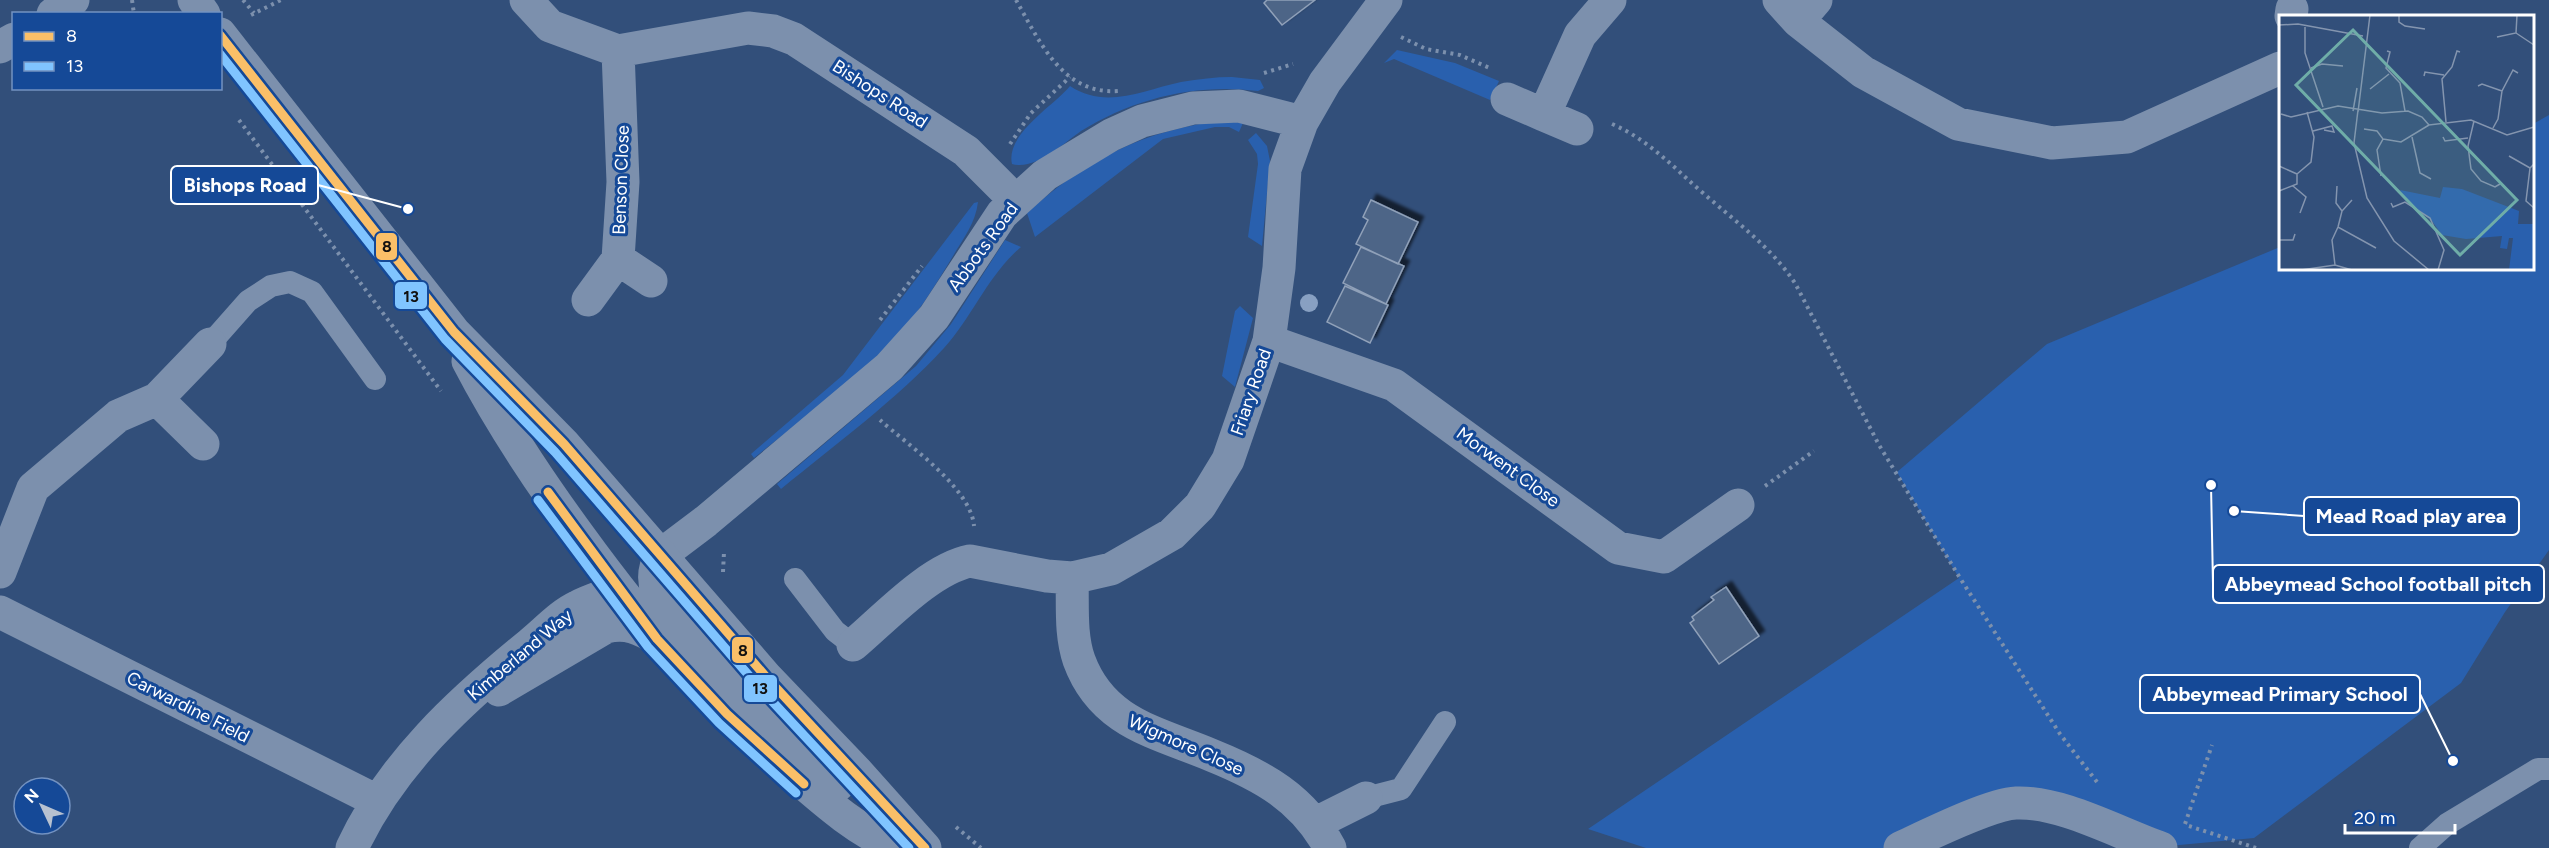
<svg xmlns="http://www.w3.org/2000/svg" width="2549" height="848" font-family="Figtree,sans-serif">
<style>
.green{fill:#2960ae}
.building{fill:#4e6587;stroke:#90a1b9;stroke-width:1.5;filter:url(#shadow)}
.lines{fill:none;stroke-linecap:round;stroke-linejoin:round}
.path{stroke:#7c90ad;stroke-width:4;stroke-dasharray:3 4.5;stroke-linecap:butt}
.service{stroke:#7c90ad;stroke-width:22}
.minor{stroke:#7c90ad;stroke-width:33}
.tertiary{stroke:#7c90ad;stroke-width:33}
.bus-1-casing{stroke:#154997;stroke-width:14}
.bus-2-casing{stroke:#154997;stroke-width:14}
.bus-1{stroke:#fabf68;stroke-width:9}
.bus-2{stroke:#80c4ff;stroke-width:9}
.tree{fill:#88a0c2}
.labels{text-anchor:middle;stroke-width:6;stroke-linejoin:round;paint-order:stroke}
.street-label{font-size:18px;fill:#fff;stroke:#154997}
.inset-road{fill:none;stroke:#8495af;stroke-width:1.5}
.view{fill:#6fada8;fill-opacity:0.15;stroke:#6fada8;stroke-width:3}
.inset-edge{fill:none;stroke:#fff;stroke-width:3}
.leader{fill:none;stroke:#fff;stroke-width:2}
.callout-dot{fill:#fff;stroke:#154997;stroke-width:2}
.callout{fill:#154997;stroke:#fff;stroke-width:2}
.callout-label{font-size:20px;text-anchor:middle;font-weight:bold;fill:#fff}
.line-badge{stroke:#154997;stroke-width:2}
.pale-badge-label{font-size:16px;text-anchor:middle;font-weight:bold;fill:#111}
</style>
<defs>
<filter id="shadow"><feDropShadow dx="5.5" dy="-5.5" stdDeviation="1.5" flood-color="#0009"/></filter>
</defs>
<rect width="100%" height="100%" fill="#324f7a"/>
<path class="green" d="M1397,50L1455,63L1499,81L1490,100L1394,59L1384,63Z
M1232,77L1260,80L1264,88L1258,91C1197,83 1134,98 1081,131C1064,143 1035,171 1012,164C1005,134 1055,105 1070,86C1106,110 1143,90 1181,82C1199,79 1215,77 1232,77Z
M2549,115V550L2505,612L2461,683L2254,838L2158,847L2040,805L1900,848H1646L1588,829L1959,578L1897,472L2047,344L2280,247V268H2532L2533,124Z
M1225,120L1243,123L1239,132L1229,127H1215L1163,139L1035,237L1027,213C1086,159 1145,130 1225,120Z
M1256,133L1267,146L1270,161L1262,246L1248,237L1258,164L1257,154L1248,140Z
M978,202C976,222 963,239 953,256C935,286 916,317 892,342C850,384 801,420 754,458L751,454L843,375L974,203Z
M1005,240L1021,247C988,275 973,316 944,348C896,400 836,444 781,489L777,484L916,366L951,324Z
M1240,306L1253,318L1235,387L1222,376L1235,311Z"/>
<path class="building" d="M1267,0H1315L1282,25L1264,3Z
M1371,200L1418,222L1398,264L1356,244L1368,220L1363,217Z
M1361,247L1404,266L1386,304L1343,283Z
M1345,286L1388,305L1370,343L1327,322Z
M1726,587L1759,636L1719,664L1690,623L1694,620L1692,617L1714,600L1711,597Z"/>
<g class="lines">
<path class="path" d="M132,0L134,14
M243,0L254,13
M1016,0C1039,40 1062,95 1118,91
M251,15L281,0
M1401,37L1426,49L1460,55L1492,69
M1264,73L1293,64
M239,120L441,391
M1612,124C1649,140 1673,167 1703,193C1736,222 1770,246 1795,283L1879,445L1960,578L2060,734L2097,782
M1010,144L1031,113L1070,77
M880,320L922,266
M880,420C908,445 971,488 974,526
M1765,486L1814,451
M723,572L724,552
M2185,824L2212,745
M2189,826L2256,848
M956,827L981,848"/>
<path class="service" d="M210,344L248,301L271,286L290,282L312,292L375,379
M795,579L835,631L853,645
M1366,798L1401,789L1445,722
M2420,848L2447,824L2538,769H2549"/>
<path class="minor" d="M526,0L550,26L618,51L748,28L773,31L794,39L966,151L1015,200
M1779,0L1798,21L1863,72L1958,124L2052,143L2127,137L2280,68
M53,14L73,0
M2291,16L2292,9
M1798,21L1816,0
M0,47L14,39
M1507,99L1544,115L1580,35L1610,0
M1544,115L1577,129
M618,259L651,281
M588,300L618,259L623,182L618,51
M1269,341L1394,385L1618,548L1664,557L1738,505
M157,399L203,444
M661,555L706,521L889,367L934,317L1002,214L1045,175L1111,135L1142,121L1193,108L1239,106L1302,122L1325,82L1386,0
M0,572L33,488L118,416L157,399L210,344
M1072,578L1111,569L1172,534L1200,506L1228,460L1269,341L1279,268L1285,169L1302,122
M0,612L377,801
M853,645C885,618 930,569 970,561L1047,576L1072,578C1073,605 1070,634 1079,660C1102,723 1156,732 1211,755C1263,776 1303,798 1330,848
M499,690L606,627C626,622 640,628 657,639
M1316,823L1366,798
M352,848C391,764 460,701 530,644C545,632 560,615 577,607C590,600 605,596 619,590
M1900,848C1926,836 1990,804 2016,803C2061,801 2118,833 2161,848"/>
<path class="tertiary" d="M194,0L204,14
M220,34L454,332L564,444L767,678L858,773L925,848
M468,361C500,423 539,481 580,537C644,625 712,705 795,776C826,803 859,832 898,848
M661,555C655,566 652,577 657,590C665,611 683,628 698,644C742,694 790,740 838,785"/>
<g class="bus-1-casing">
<path id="bus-1" d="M220,35L454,332L564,444L767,678L925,848
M548,492L657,639L727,714L804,784"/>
</g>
<g class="bus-2-casing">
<path id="bus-2" d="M220,54L445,339L555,452L758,686L909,848
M538,500L648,647L719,723L796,793"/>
</g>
<use href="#bus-1" class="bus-1"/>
<use href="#bus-2" class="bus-2"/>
</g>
<circle class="tree" cx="1309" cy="303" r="9"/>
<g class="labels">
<g class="street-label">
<text transform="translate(880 94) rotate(33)" y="6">Bishops Road</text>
<text transform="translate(621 180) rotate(-88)" y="6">Benson Close</text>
<text transform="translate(983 247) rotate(-54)" y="6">Abbots Road</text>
<text transform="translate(1251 392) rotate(-71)" y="6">Friary Road</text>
<text transform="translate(1508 467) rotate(36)" y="6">Morwent Close</text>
<text transform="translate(520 655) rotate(-40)" y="6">Kimberland Way</text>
<text transform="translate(188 707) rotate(27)" y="6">Carwardine Field</text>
<text transform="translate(1186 745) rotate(24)" y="6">Wigmore Close</text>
</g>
</g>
<g transform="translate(2279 15)">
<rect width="255" height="255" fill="#324f7a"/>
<path d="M164,172L183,174L240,196L239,209H255V255H230L234,223H230L228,234L221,233L223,221L187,224L163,220L153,206L126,185L121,175L161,183Z" fill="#2960ae"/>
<path class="inset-road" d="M120,0V7L126,11L146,14M0,10L19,9L84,21M26,12V38L44,92M237,18L255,30M218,22L237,18L238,0M108,36L111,37L107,53L121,68L126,96M32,53L43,49L64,51M145,61L146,57L165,60M199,71L203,69L223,76M91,74L110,59M0,82V104M79,95L75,128L88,183L115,226L150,255M74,96L78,73M79,97L91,0M2,99L12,102L59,91L103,98L129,96L143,102L150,110L192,105L228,120L255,112M195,106L189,131L192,154L202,166L216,172L221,169M167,107L163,64L173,52L178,36L181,37M214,113L219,104L223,76L234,55L239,58M85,114L98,116L104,124L98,135L102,161M34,116L53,111L55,117L45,115M133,122L141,158L152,164M164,122L166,126L189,123M104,124L122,127L150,110M230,141L251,153L255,149M0,151L18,159M251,153L247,186L255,193M18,159L32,147L35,122L28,97M14,171L27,182L21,198M58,171L57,188L63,196M0,176L18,169V159M112,188L114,192L126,187L151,203L165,235L159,255M59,212L63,196L73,185M0,225H14L16,219M56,250L53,225L59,212L97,233M22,255L56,250L73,255"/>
<path class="view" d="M74,15L238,185L181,240L17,70Z"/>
<rect width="255" height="255" class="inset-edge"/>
</g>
<path class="leader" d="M408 209L318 185M2234 511L2304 516M2211 485L2213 584M2453 761L2420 694"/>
<g class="callout-dot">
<circle cx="408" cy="209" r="6"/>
<circle cx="2234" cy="511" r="6"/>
<circle cx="2211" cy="485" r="6"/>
<circle cx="2453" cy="761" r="6"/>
</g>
<g class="callout">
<rect x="171" y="166" width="147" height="38" rx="6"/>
<rect x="2304" y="497" width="215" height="38" rx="6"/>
<rect x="2213" y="565" width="331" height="38" rx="6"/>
<rect x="2140" y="675" width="280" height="38" rx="6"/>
</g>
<g class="callout-label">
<text x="245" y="192">Bishops Road</text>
<text x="2411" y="523">Mead Road play area</text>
<text x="2378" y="591">Abbeymead School football pitch</text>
<text x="2280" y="701">Abbeymead Primary School</text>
</g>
<g class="line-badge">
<rect x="375" y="232" width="23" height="29" rx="6" fill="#fabf68"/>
<rect x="394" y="281" width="34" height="29" rx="6" fill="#80c4ff"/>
<rect x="731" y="636" width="23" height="28" rx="6" fill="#fabf68"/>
<rect x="743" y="674" width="35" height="29" rx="6" fill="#80c4ff"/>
</g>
<g class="pale-badge-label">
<text x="387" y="252">8</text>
<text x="411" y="302">13</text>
<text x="743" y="656">8</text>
<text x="760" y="694">13</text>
</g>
<rect x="12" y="12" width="210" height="78" fill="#154997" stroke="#7392c1" stroke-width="1.5"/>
<rect x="24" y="32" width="30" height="9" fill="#fabf68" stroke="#7392c1" stroke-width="1.5"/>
<text x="66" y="42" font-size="18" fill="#ffffff">8</text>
<rect x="24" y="62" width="30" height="9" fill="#80c4ff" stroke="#7392c1" stroke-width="1.5"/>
<text x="66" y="72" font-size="18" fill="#ffffff">13</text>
<g transform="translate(42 806) rotate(314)"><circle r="28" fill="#154997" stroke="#7392c1" stroke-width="1.5"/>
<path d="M0-4.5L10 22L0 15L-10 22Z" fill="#b7c1d0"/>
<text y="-9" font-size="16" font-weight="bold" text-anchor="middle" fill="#ffffff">N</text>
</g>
<path d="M2345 824v9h110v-9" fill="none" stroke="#ffffff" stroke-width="3"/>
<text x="2354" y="824" font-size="18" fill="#ffffff" stroke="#154997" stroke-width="4.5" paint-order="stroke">20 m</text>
</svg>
